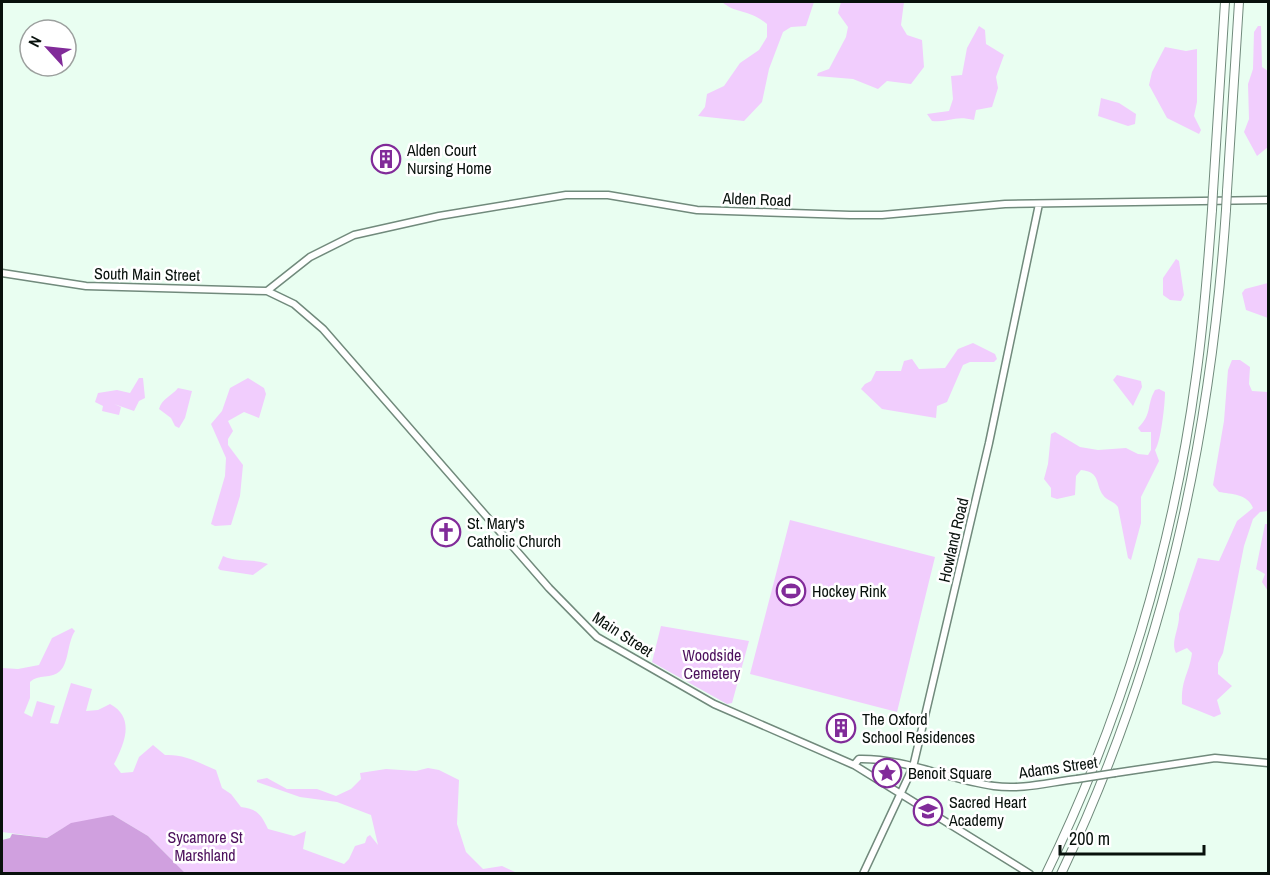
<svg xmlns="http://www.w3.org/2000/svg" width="1270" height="875" font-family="'Archivo Narrow',sans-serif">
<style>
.green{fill:#f1cdfd}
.water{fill:#d0a0df}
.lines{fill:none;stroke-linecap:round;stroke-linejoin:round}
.secondary-casing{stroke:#718a7c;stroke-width:9}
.motorway-casing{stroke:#718a7c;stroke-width:10}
.secondary{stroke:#fff;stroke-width:6}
.motorway{stroke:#fff;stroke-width:8}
.secondary-bridge-casing{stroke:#718a7c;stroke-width:9;stroke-linecap:butt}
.motorway-bridge-casing{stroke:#718a7c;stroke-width:10;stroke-linecap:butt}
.secondary-bridge{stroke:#fff;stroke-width:6}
.motorway-bridge{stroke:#fff;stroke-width:8}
.labels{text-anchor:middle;stroke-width:5;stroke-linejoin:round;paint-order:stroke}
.poi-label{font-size:16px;fill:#08110c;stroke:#fff;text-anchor:start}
.street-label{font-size:16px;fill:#08110c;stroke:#fff}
.park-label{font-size:16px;fill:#4d115d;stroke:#fff}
</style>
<rect width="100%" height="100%" fill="#e9fef1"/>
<path class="green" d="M722,2H814L806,26L791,27L783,32L769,69L762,102L744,121L698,116L705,107L707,94L724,86L740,63L759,50L767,37V24C749,9 736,14 722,2Z
M841,2H904L901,25L907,35L922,40L924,67L911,84L887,81L878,89L853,79L817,76L818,73L829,69L846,37L848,27L838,13Z
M979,26L985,30L986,44L1004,55L996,77L998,88L992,107L976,110L974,120C953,115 950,123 932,121L927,114L949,111L953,99L951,76L962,75L967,48Z
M1258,26H1261L1262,67L1268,71V147L1257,156L1244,132L1249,119L1248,84L1253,69L1254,32Z
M1165,47L1186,51L1197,49V102L1194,116L1201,130L1199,134L1167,118L1149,85L1152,72Z
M1101,98L1119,103L1136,114L1135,124L1128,126L1098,116Z
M1176,259L1179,261L1184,295L1181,301L1170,300L1163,295V278Z
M1268,283V318L1246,310L1242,293L1245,289Z
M973,343L995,354L997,359L994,362H970L963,365L947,402L937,406L936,418L882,409L861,389L865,384L871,381L876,371H901L904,361L912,359L919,369L945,368L958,349Z
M1232,360H1240L1250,367L1249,384L1252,391L1268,392V511L1260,512L1253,519L1244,546L1223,653L1218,663V674L1232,686L1217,700L1221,714L1214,717L1182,704C1181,678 1189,675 1192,653L1187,648L1176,653C1170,642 1180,628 1179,614L1198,558L1219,561L1237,521L1253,508C1248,494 1231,494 1219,492L1213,485L1224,421L1228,370Z
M1117,375L1141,381L1142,387L1133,406L1113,380Z
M139,378H143L145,398L139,401L134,411L114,404L121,407L119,415L102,411L103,406L95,402L98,393L117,390L130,393Z
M248,378L264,388L266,394L259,418L244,412L228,421L233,431L228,439V445L243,465L240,496L231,525L215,526L211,524L225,476L226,458L211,424L222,411L230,388Z
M178,388L192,391L185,418L179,428L175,426L171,418L159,409C162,398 172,396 178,388Z
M1159,389L1165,392C1165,404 1161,442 1155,450L1159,461L1141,497V523L1131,560L1128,558L1118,507C1114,501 1106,500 1103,495C1095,484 1101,472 1081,470L1076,476L1075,495L1057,499L1051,497V488L1044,479L1048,464L1051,434L1055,432L1080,447L1098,450L1126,448L1138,454L1148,455L1151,450V432H1141L1138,428C1153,413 1146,406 1155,390Z
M790,520L935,557L897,712L750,674Z
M1265,524H1268V591L1262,582L1265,574L1256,569Z
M223,556C238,563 253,558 268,564L253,575L220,570L218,568Z
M661,626L749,641L732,703L727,704L652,662Z
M72,628L75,631C67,643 69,663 60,671C52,679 38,674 30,682V698L24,713L32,717L37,701L55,706L50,723L58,724L71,683L92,689L86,711L98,710L110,704C136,718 124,744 114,764L121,773L133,772L139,757L153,745L165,755C185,754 199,763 216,770L222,788L231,794L241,807C257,809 261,814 268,829L294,836L306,831L303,849L344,864L349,859L355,846L365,843L367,837L370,835L378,845L371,815L337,802L300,797L257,782V780L267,778L287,789H317L336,796L351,789L361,779L360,773L386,769L416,771L428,768L439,770L459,780L457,824L466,852L483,869L502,866L517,873H185L148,836L113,815L65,827L47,838L2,832V668L18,669L39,665L52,638Z"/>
<path class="water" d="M113,815L148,836L185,873H2V840L10,838L12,834L47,838L71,823Z"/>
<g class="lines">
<g class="secondary-casing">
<path id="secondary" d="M2,273L86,286L267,291L294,304L323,329L549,588L597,637L714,704L854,765L1030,874
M267,291L310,257L354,235L439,216L566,195H608L697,210L850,215H882L1005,204L1268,200
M854,765L859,759C905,758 949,780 994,786C1022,790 1050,782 1077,779
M1115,773L1215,758L1268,763
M863,874L913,767L989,443L1039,204"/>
</g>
<g class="motorway-casing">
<path id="motorway" d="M1227,191L1239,2
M1213,192L1225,2
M1046,874C1122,718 1173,548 1196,377C1204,321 1208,266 1212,210
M1061,874C1163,659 1210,445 1226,210"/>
</g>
<use href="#secondary" class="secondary"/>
<use href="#motorway" class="motorway"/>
<g class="secondary-bridge-casing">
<path id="secondary-bridge" d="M1077,779L1115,773"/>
</g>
<g class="motorway-bridge-casing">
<path id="motorway-bridge" d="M1212,210L1213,192
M1226,210L1227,191"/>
</g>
<use href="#secondary-bridge" class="secondary-bridge"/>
<use href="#motorway-bridge" class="motorway-bridge"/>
</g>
<defs>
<g id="building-ring" transform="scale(1.5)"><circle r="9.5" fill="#fff" stroke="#812b99" stroke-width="1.5"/><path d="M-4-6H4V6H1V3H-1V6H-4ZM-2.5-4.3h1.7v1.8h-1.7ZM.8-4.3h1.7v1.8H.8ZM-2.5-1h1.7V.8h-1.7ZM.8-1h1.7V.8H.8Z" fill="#812b99"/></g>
<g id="church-ring" transform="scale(1.5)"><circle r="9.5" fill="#fff" stroke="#812b99" stroke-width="1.5"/><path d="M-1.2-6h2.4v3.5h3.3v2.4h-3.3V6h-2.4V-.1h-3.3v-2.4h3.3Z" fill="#812b99"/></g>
<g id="stadium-ring" transform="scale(1.5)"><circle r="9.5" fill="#fff" stroke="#812b99" stroke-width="1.5"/><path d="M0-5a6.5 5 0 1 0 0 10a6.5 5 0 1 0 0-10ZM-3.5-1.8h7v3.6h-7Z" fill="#812b99"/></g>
<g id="sight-ring" transform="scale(1.5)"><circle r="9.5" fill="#fff" stroke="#812b99" stroke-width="1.5"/><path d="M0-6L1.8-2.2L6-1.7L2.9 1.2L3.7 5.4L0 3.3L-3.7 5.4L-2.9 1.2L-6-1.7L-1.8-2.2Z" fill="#812b99"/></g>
<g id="school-ring" transform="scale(1.5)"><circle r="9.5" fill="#fff" stroke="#812b99" stroke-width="1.5"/><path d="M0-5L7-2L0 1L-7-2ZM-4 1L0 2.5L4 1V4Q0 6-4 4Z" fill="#812b99"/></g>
</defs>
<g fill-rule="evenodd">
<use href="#building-ring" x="386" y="159"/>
<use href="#church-ring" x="446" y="532"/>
<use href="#stadium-ring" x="791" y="591"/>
<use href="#building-ring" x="841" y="728"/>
<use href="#sight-ring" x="887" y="773"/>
<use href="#school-ring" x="928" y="811"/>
</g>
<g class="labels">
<g class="poi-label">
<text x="407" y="156">Alden Court<tspan x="407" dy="18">Nursing Home</tspan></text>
<text x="467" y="529">St. Mary's<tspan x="467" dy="18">Catholic Church</tspan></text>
<text x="812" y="597">Hockey Rink</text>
<text x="862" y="725">The Oxford<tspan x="862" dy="18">School Residences</tspan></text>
<text x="908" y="779">Benoit Square</text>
<text x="949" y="808">Sacred Heart<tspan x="949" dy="18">Academy</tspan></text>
</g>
<g class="street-label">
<text transform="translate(757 199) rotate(2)" y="6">Alden Road</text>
<text transform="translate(147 274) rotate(1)" y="6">South Main Street</text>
<text transform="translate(953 540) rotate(-77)" y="6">Howland Road</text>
<text transform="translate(623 634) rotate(33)" y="6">Main Street</text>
<text transform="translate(1058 767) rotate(-8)" y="6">Adams Street</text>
</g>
<g class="park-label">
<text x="712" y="661">Woodside<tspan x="712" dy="18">Cemetery</tspan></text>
<text x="205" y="843">Sycamore St<tspan x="205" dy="18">Marshland</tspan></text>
</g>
</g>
<rect width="1270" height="875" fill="none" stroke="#08110c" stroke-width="6"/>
<g transform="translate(48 48) rotate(297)"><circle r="28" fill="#ffffff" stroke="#9ca09e" stroke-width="1.5"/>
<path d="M0-4.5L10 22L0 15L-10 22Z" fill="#812b99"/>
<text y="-9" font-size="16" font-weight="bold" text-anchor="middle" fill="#08110c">N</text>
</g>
<path d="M1060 845v9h144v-9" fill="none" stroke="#08110c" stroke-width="3"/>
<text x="1069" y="845" font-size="18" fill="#08110c" stroke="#ffffff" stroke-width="4.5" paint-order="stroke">200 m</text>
</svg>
